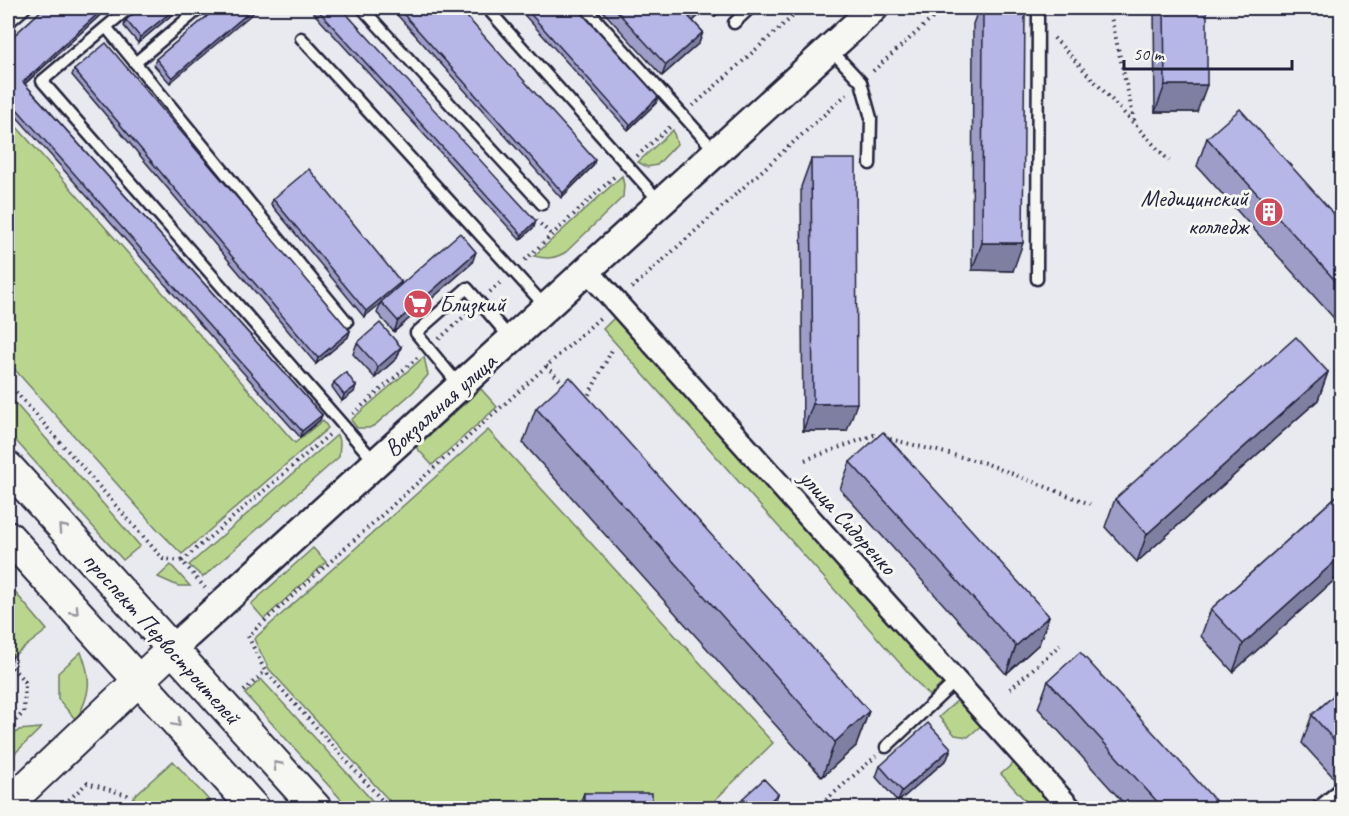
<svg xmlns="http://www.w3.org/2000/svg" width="1349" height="816" font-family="Caveat,sans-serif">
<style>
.green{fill:#bad68e;stroke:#6e7c64;stroke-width:1.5}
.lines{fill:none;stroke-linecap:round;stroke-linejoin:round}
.service-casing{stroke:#22223b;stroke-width:15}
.minor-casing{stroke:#22223b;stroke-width:26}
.tertiary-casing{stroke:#22223b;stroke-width:32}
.secondary-casing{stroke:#22223b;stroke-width:34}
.path{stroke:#22223b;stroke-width:4;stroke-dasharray:1.5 4.5;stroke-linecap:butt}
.service{stroke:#f6f6f2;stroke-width:10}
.minor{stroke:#f6f6f2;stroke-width:21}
.tertiary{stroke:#f6f6f2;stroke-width:27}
.secondary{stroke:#f6f6f2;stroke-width:30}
.wall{fill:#9d9dc7;stroke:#22223b;stroke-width:1.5}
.shaded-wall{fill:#7f7fa2;stroke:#22223b;stroke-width:1.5}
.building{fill:#b6b6e7;stroke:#22223b;stroke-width:1.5}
.oneway{stroke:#9797a0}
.labels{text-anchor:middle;stroke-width:6;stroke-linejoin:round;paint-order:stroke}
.poi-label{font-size:24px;fill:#22223b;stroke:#f6f6f2;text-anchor:end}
.street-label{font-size:24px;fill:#22223b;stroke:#f6f6f2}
</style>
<rect width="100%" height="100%" fill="#e9e9f0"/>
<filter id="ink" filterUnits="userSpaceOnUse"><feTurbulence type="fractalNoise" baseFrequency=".0167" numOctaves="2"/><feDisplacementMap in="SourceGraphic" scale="12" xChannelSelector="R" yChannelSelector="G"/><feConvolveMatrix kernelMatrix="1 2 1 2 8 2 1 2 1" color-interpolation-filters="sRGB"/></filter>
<g filter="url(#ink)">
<path class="green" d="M8,117L295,443L323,420L328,428L182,554L159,531L8,362Z
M673,130L677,144L657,165L647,167L638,162Z
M622,176L624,185L623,197L566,252C554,259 547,259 534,256Z
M617,315L945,681L929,696L603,329Z
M424,357L428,375L413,392L375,425L369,428H357L351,420Z
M481,389L497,407L432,465L416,447Z
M8,395L140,546L123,560L8,432Z
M488,430L773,743L715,800L721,808H396L269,669L254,639Z
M337,435L340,443L339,457L203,577L189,565Z
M313,548L326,562L264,619L251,604Z
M171,565L190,586H178L158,577Z
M8,584L47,630L9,659L8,657Z
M81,652C92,679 91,694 76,720L58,699V673Z
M261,679L379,808H349L245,694Z
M961,697L984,723L968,737L955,735L939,717Z
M41,728L8,760V740L19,730Z
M1017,760L1059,808H1032L1001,774Z
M173,761L216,808H144L133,797Z"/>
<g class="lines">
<g class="service-casing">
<path id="service" d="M362,8L542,204
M487,8L660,202
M586,8L716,152
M8,23L25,8
M734,23L750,8
M106,27L129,8
M301,38L545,306
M830,49L861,82L871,118L870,164
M135,63L200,8
M1037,279L1038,8
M347,322L106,27L42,81L376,463
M459,385L416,333L467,288L511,339
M886,747L956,681
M1317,808L1342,787"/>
</g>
<g class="minor-casing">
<path id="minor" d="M587,270L1070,808"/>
</g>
<g class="tertiary-casing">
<path id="tertiary" d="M172,649L874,8"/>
</g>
<g class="secondary-casing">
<path id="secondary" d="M8,467L316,808
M8,536L254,808
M8,804L172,649"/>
</g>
<path class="path" d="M1109,8L1135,124
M943,9L980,14
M1054,38L1169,161
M873,71L944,8
M693,106L802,8
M637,156L672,125
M536,220L551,234
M525,260L616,175
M632,288L847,94
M490,292L502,281
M439,339L469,312
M546,366L565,385
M8,383L163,559L182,561L205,588
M586,400L612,350
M353,414L417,358
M805,460L874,435L985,463L1090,504
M182,561L331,433
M8,663L25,682L24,712L8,728
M1010,689L1060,645
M244,691L265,671
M60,808L87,783L127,795L139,808
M389,808L265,671L248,636L602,316
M817,808L876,756"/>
<use href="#service" class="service"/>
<use href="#minor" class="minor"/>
<use href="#tertiary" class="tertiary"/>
<use href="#secondary" class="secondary"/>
</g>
<path class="wall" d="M44,8H108L25,84L322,415L320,420L300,437L8,107V41Z
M141,8H180L138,43L124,26L126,20Z
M217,8L170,83L154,65L156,59Z
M309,8H341L534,227L520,240Z
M391,8H459L593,166L561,198Z
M518,8H577L658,97L656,103L628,130Z
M600,8H725L714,17L706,9L693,21L703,32L699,43L662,76Z
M979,8H1025L1013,271L972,270L973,24Z
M1154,8H1207L1197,112H1155Z
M74,70L350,331L348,337L316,364L72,75Z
M1207,138L1341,222V326L1197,166Z
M811,159L847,431H803L801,187Z
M273,199L401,282L400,285L472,263L394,332L377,313L381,303L364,317L271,204Z
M357,343L401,347L397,358L375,378L353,354Z
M1328,372L1318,400L1137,562L1105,527L1115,499Z
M334,382L354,392L342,401L332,387Z
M536,408L869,711L856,746L822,777L523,443Z
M850,462L1049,616L1039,644L1006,674L840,489Z
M1341,492V574L1233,672L1201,636L1211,609Z
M1048,681L1222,808H1128L1038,708Z
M1341,689V771L1334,778L1302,743L1312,715Z
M951,748L947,759L898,802L876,777L880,766Z
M584,793L652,808H578Z
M778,794L776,799L766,808H745L741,804L743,798Z"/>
<path class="shaded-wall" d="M104,8H108L21,87L23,82Z
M176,8H180L138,43L140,37Z
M254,8H259L170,83L172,78Z
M700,8H706V9L685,28L689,17Z
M721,8H725L714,17L716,12Z
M703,32L699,43L662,76L666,65Z
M1165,85H1207L1197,112H1155Z
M658,97L656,103L628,130L630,125Z
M595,160L593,166L561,198L563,193Z
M536,221L534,227L520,240L522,235Z
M982,243H1023L1013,271L972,270Z
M476,252L472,263L394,332L398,321Z
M401,282L399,288L364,317L366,311Z
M350,331L348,337L316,364L318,358Z
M401,347L397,358L375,378L378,367Z
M1328,372L1318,400L1137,562L1147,534Z
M356,386L354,392L342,401L344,395Z
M857,403L847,431H803L813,404Z
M322,415L320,420L300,437L302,431Z
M1341,556V574L1233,672L1243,644Z
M1049,616L1039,644L1006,674L1016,646Z
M13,656L8,671V661Z
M869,711L856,746L822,777L835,742Z
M951,748L947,759L898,802L902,791Z
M1341,756V771L1334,778Z
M778,794L776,799L766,808H762Z"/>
<path class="building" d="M44,8H104L23,82L322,415L302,431L8,99V41Z
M141,8H176L140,37L126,20Z
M217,8H254L172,78L156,59Z
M316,8H341L536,221L522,235Z
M398,8H459L595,160L563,193Z
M525,8H577L658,97L630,125Z
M614,8H700L689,17L703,32L666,65Z
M712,8H721L716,12Z
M983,8H1025L1023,243H982Z
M1164,8H1207V85H1165Z
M106,43L350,331L318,358L74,70Z
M1240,109L1341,222V287L1207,138Z
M811,159H856L857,403L813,404Z
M309,169L401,282L366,311L273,199Z
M460,233L476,252L398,321L381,302Z
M380,323L401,347L378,367L357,343Z
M1296,337L1328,372L1147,534L1115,499Z
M346,372L356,386L344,395L334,382Z
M570,377L869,711L835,742L536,408Z
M883,432L1049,616L1016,646L850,462Z
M1341,492V556L1243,644L1211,609Z
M8,650L13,656L8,661Z
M1080,652L1222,808H1163L1048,681Z
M1341,689V748L1312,715Z
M928,723L951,748L902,791L880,766Z
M764,779L778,794L762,808H752L743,798Z
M584,793H652V808H584Z"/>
<defs><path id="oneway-chevron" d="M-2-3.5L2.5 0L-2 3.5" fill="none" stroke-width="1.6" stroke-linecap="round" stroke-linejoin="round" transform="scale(1.5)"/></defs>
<g class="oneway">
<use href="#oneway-chevron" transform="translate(62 528) rotate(-132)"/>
<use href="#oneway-chevron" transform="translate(75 611) rotate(48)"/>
<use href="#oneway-chevron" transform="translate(177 723) rotate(49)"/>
<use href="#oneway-chevron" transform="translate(277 765) rotate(-132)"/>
</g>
</g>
<defs>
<g id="building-disc" transform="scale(1.5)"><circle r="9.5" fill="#d1495b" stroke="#f6f6f2"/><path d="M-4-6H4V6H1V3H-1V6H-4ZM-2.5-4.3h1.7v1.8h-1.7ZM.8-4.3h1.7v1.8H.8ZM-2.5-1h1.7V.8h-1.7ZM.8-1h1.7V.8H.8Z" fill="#fff"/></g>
<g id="supermarket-disc" transform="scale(1.5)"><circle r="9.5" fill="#d1495b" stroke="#f6f6f2"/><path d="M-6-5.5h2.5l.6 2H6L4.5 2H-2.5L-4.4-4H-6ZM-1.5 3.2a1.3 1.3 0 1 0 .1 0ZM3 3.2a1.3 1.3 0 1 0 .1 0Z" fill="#fff"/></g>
</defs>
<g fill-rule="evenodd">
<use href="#building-disc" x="1269" y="212"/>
<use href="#supermarket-disc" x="418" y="304"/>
</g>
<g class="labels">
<g class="poi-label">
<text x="1248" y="206">Медицинский<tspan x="1248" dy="28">колледж</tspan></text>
<text x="439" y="312" text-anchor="start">Близкий</text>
</g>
<g class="street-label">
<text transform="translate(440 405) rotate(-42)" y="8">Вокзальная улица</text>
<text transform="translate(848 522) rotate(48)" y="8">улица Сидоренко</text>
<text transform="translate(162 638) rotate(48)" y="8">проспект Первостроителей</text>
</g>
</g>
<rect width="1349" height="816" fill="none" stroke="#f6f6f2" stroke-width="30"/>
<rect x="15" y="15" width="1319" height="786" fill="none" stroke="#22223b" stroke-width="2" filter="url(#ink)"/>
<path d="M1124 60v9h168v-9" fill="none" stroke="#22223b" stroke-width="3"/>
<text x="1133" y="60" font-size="18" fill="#22223b" stroke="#f6f6f2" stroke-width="4.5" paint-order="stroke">50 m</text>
</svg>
